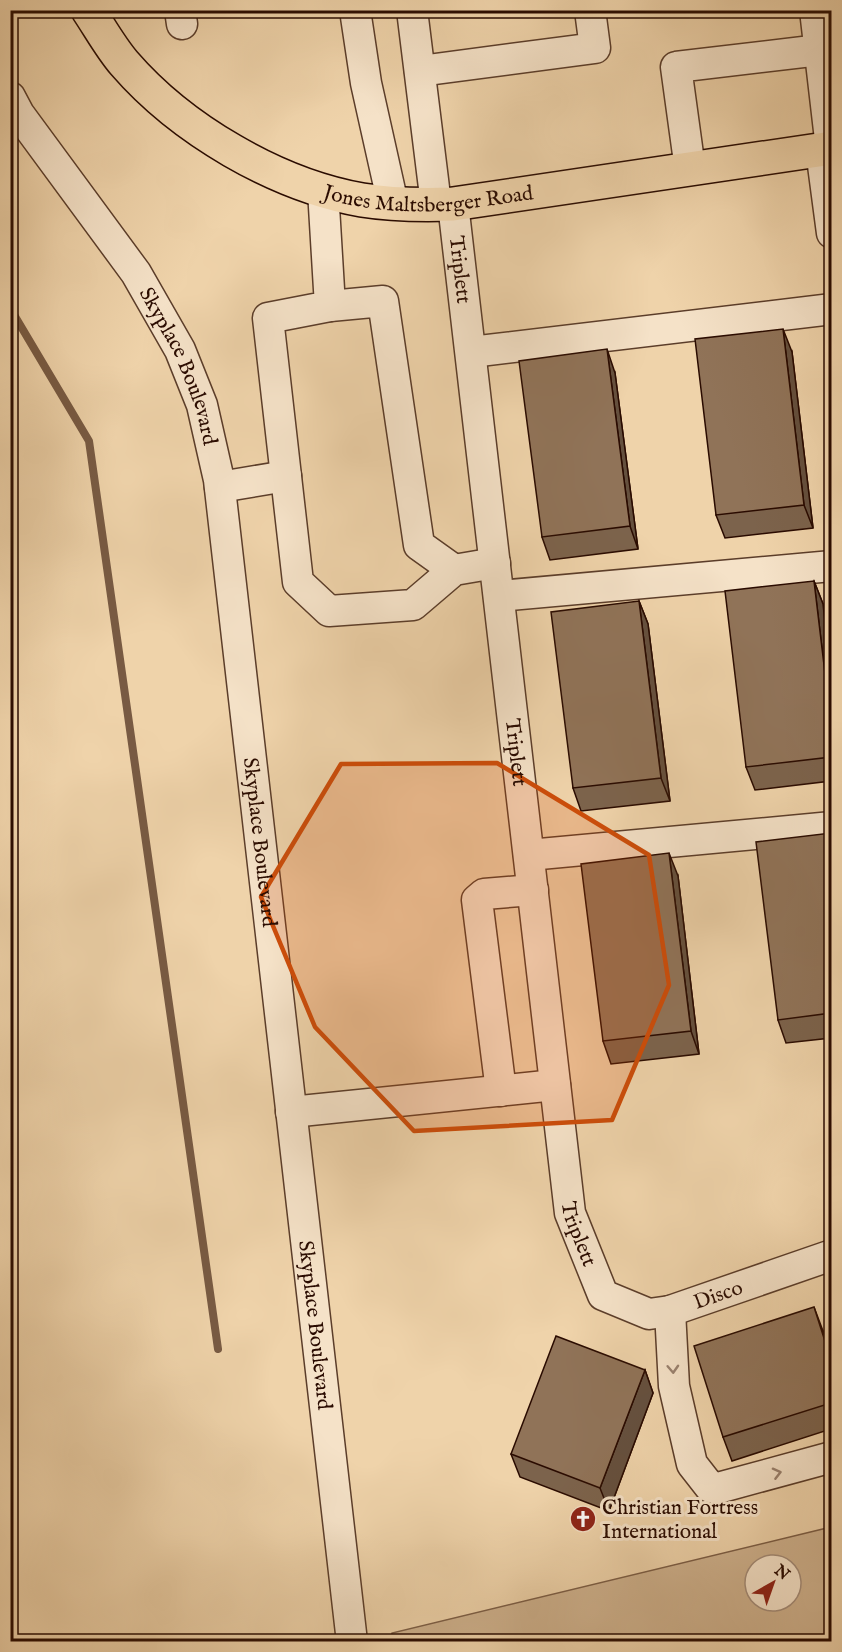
<svg xmlns="http://www.w3.org/2000/svg" width="842" height="1652" font-family="'IM FELL English',serif">
<style>
.green{fill:#ceb18d;stroke:#7c5e46;stroke-width:1.5;fill-rule:evenodd}
.lines{fill:none;stroke-linecap:round;stroke-linejoin:round}
.stream{stroke:#785a43;stroke-width:8}
.minor-casing{stroke:#5b3d2a;stroke-width:33}
.major-casing{stroke:#2a0b00;stroke-width:36}
.minor{stroke:#f5e2c8;stroke-width:30}
.major{stroke:#efd3aa;stroke-width:33}
.wall{fill:#7c634c;stroke:#2a0b00;stroke-width:1.5}
.shaded-wall{fill:#65503e;stroke:#2a0b00;stroke-width:1.5}
.building{fill:#907358;stroke:#2a0b00;stroke-width:1.5}
.oneway{stroke:#9a816e}
.marked{fill:#cc4d0a;fill-opacity:0.2;stroke:#cc4d0a;stroke-width:4.5;stroke-linejoin:round}
.labels{text-anchor:middle;stroke-width:6;stroke-linejoin:round;paint-order:stroke}
.street-label{font-size:21px;fill:#2a0b00;stroke:#f5e2c8}
.poi-label{font-size:21px;fill:#2a0b00;stroke:#f5e2c8;text-anchor:start}
</style>
<rect width="100%" height="100%" fill="#efd3aa"/>
<filter id="stains"><feTurbulence type="fractalNoise" baseFrequency=".00333" numOctaves="4"/><feColorMatrix values="0 0 0 0 .2 0 0 0 0 .09 0 0 0 0 .02 0 0 0 .5 -.17"/></filter>
<radialGradient id="worn" r=".72"><stop offset=".6" stop-color="#630" stop-opacity="0"/><stop offset="1" stop-color="#630" stop-opacity=".3"/></radialGradient>
<path class="green" d="M831,1527V1641H392V1633ZM755,1565H791V1601H755Z"/>
<g class="lines">
<path class="stream" d="M10,308L89,441L218,1349"/>
<g class="minor-casing">
<g id="minor">
<path d="M180,10L182,24"/>
<path d="M355,10L366,83L393,204"/>
<path d="M412,10L436,204"/>
<path d="M815,10L831,148"/>
<path d="M420,71L595,48L590,10"/>
<path id="s1" d="M10,97L19,114L136,273L180,350L202,405L219,480L352,1642"/>
<path d="M821,150L832,233"/>
<path d="M690,169L676,67L820,50"/>
<path d="M323,190L330,306L268,318L298,582L329,611L413,605L454,570L495,563"/>
<path id="s2" d="M453,204L570,1213L603,1295L649,1314L670,1311L832,1255"/>
<path d="M330,306L383,301L419,545L454,570"/>
<path d="M471,352L832,309"/>
<path d="M220,487L286,476"/>
<path d="M499,596L832,566"/>
<path d="M529,855L832,827"/>
<path d="M501,1091L477,900L484,894L533,890"/>
<path d="M291,1112L555,1085"/>
<path d="M670,1311L674,1386L692,1464L710,1487L718,1488L832,1457"/>
</g>
</g>
<g class="major-casing">
<g id="major">
<path id="s3" d="M88,10C100,28 111,48 124,63C181,129 276,185 362,200C393,205 423,205 453,204L832,148"/>
</g>
</g>
<use href="#minor" class="minor"/>
<use href="#major" class="major"/>
</g>
<path class="wall" d="M792,352L813,528L725,538L716,515Z
M615,373L638,549L550,560L542,537Z
M814,581L823,604L831,677V781L755,790L746,767Z
M639,601L648,624L670,801L581,811L573,788Z
M831,833V1038L786,1043L778,1020Z
M678,876L699,1054L611,1064L603,1041Z
M823,1331L831,1357V1429L732,1461L723,1437Z
M645,1370L653,1393L609,1511L520,1477L511,1454Z"/>
<path class="shaded-wall" d="M783,329L792,352L813,528L804,505Z
M607,349L615,373L638,549L630,526Z
M814,581L823,604L831,677V724Z
M639,601L648,624L670,801L661,778Z
M669,853L678,876L699,1054L691,1031Z
M814,1307L823,1331L831,1357V1360Z
M645,1370L653,1393L609,1511L600,1488Z"/>
<path class="building" d="M783,329L804,505L716,515L695,339Z
M607,349L630,526L542,537L519,361Z
M814,581L831,724V757L746,767L725,591Z
M639,601L661,778L573,788L551,612Z
M831,833V1013L778,1020L756,842Z
M669,853L691,1031L603,1041L581,864Z
M814,1307L831,1360V1403L723,1437L694,1346Z
M556,1336L645,1370L600,1488L511,1454Z"/>
<defs><path id="oneway-chevron" d="M-2-3.5L2.5 0L-2 3.5" fill="none" stroke-width="1.6" stroke-linecap="round" stroke-linejoin="round" transform="scale(1.5)"/></defs>
<g class="oneway">
<use href="#oneway-chevron" transform="translate(673 1369) rotate(87)"/>
<use href="#oneway-chevron" transform="translate(777 1473) rotate(-14)"/>
</g>
<path class="marked" d="M497,763L649,855L669,985L612,1120L414,1131L315,1027L261,897L341,764Z"/>
<defs>
<g id="church-disc" transform="scale(1.35)"><circle r="9.5" fill="#8f2418" stroke="#f5e2c8"/><path d="M-1.2-6h2.4v3.5h3.3v2.4h-3.3V6h-2.4V-.1h-3.3v-2.4h3.3Z" fill="#fff"/></g>
</defs>
<g fill-rule="evenodd">
<use href="#church-disc" x="583" y="1519"/>
</g>
<g class="labels">
<g class="street-label">
<text dy="7" stroke="none"><textPath href="#s3" startOffset="410">Jones Maltsberger Road</textPath></text>
<text dy="7" stroke="none"><textPath href="#s2" startOffset="66">Triplett</textPath></text>
<text dy="7" stroke="none"><textPath href="#s1" startOffset="320">Skyplace Boulevard</textPath></text>
<text dy="7" stroke="none"><textPath href="#s2" startOffset="552">Triplett</textPath></text>
<text dy="7" stroke="none"><textPath href="#s1" startOffset="806">Skyplace Boulevard</textPath></text>
<text dy="7" stroke="none"><textPath href="#s2" startOffset="1038">Triplett</textPath></text>
<text dy="7" stroke="none"><textPath href="#s2" startOffset="1226">Disco</textPath></text>
<text dy="7" stroke="none"><textPath href="#s1" startOffset="1292">Skyplace Boulevard</textPath></text>
</g>
<g class="poi-label">
<text x="602" y="1514">Christian Fortress<tspan x="602" dy="24">International</tspan></text>
</g>
</g>
<rect width="842" height="1652" fill="none" stroke="#efd3aa" stroke-width="36"/>
<rect x="12" y="12" width="818" height="1628" fill="none" stroke="#2a0b00" stroke-width="3"/>
<rect x="18" y="18" width="806" height="1616" fill="none" stroke="#2a0b00" stroke-width="1.5"/>
<g transform="translate(773 1583) rotate(40)"><circle r="28" fill="#f5e2c8" stroke="#a48c78" stroke-width="1.5"/>
<path d="M0-4.5L10 22L0 15L-10 22Z" fill="#8f2418"/>
<text y="-9" font-size="16" font-weight="bold" text-anchor="middle" fill="#2a0b00">N</text>
</g>
<rect width="100%" height="100%" filter="url(#stains)"/>
<rect width="100%" height="100%" fill="url(#worn)"/>
</svg>
